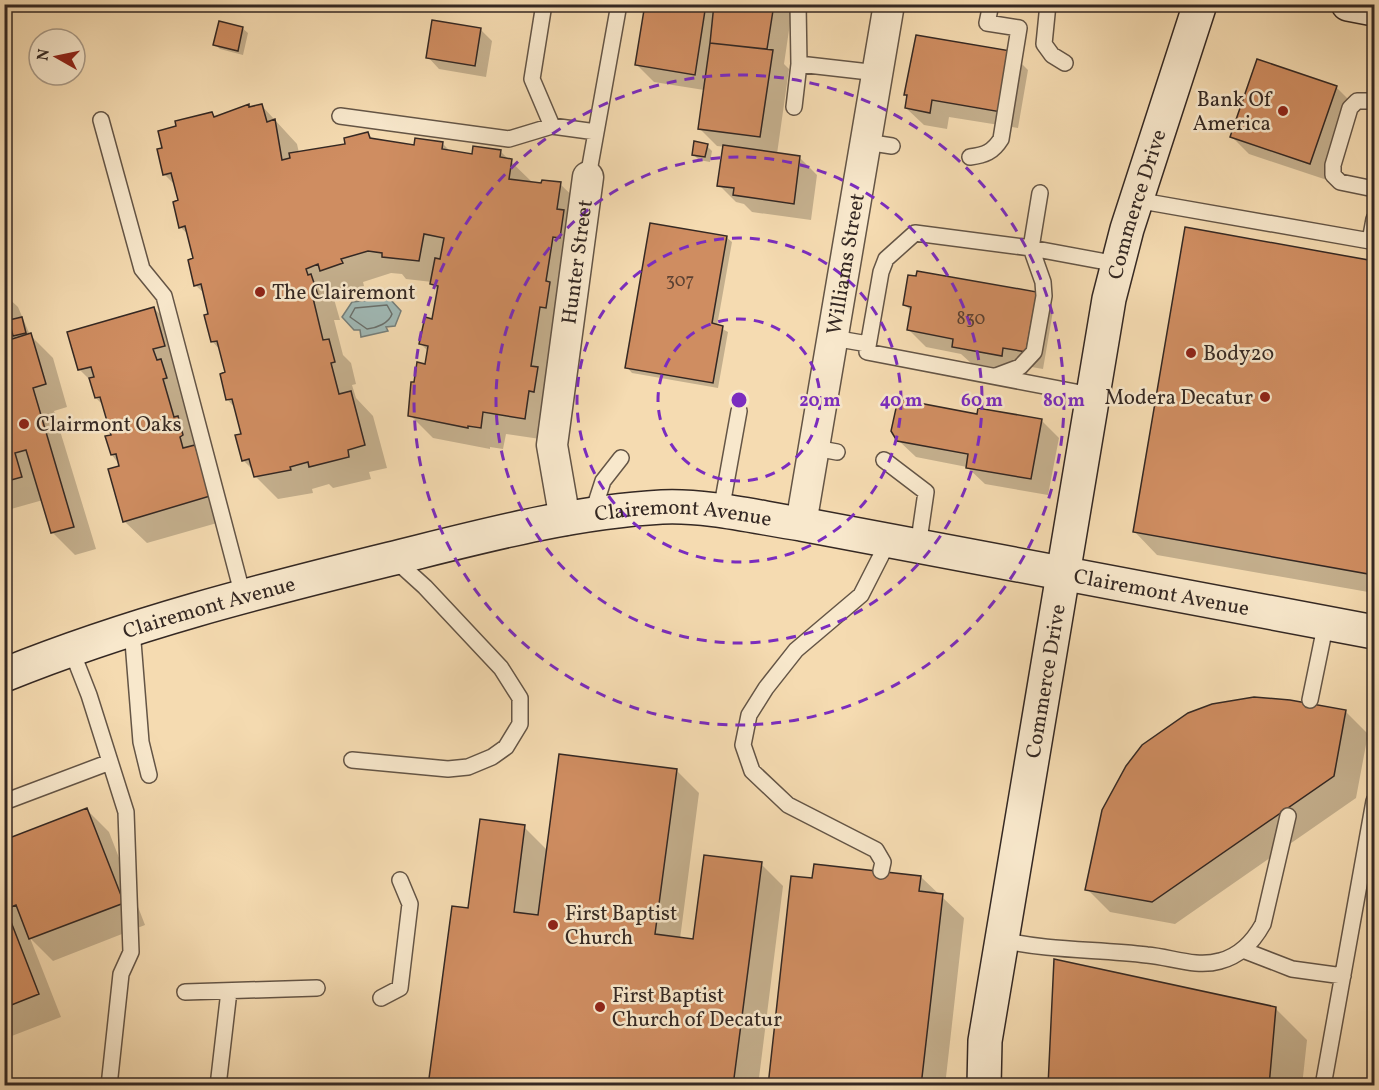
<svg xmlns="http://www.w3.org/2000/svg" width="1379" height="1090" font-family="Vollkorn,serif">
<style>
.water{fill:#a0b9b6;stroke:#757f7b;stroke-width:1.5}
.shadow{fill:#0003}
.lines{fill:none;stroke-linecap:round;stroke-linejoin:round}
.shore{stroke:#6a706c;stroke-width:1.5}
.building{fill:#cf8d61;stroke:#342823;stroke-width:1.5}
.service-casing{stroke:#645546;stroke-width:18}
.minor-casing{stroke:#645546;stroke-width:33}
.secondary-casing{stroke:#342823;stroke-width:36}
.service{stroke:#f8e8cc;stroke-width:15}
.minor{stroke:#f8e8cc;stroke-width:30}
.secondary{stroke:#f8e8cc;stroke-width:33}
.ring{fill:none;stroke:#7b2cbf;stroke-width:3;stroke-dasharray:10 8}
.poi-dot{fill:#8f2418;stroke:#f8e8cc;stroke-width:2}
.labels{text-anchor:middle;stroke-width:5;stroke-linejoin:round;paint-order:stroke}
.number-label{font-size:18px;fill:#5b4132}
.poi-label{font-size:21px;fill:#342823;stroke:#f8e8cc;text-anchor:start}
.street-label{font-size:21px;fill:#342823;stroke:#f8e8cc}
.centre{fill:#7b2cbf;stroke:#f8e8cc;stroke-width:3}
.ring-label{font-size:18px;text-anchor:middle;font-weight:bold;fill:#7b2cbf;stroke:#f8e8cc;stroke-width:5;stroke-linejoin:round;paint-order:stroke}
</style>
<rect width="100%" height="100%" fill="#f5dbb1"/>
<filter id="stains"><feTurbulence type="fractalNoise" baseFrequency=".00333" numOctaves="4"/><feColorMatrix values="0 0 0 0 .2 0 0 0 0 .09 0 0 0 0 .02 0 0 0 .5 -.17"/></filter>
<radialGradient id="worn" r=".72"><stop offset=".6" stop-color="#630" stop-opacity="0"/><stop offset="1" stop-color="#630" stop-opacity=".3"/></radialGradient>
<path class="water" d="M389,298L401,311L395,326L386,327L388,331L361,337L360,330H354L342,317L352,302Z"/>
<path class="shadow" d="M647,4H787L792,10L784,64L789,69L777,154L800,158L817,175L811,220L752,212L744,204L736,202L719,185L725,147L717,146L700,129L704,90L654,82L637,65Z
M242,28L248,33L243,55L220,49L214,44Z
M481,30L492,41L486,77L439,69L428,57Z
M1011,53L1028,70L1018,128L949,117L947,129L924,125L906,108L908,97L906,94Z
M1336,87L1353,104L1327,180L1249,154L1232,137Z
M262,106L297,144L299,153L347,145L368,134L374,140L415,147L442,143L451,152L473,155L500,151L534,184H560L583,206L547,440L506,434L503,449L490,447V449L433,438L410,415L415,384L426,365L428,351L421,344L433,321L438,291L432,282L406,279L402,274L391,273L363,282L364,286L344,293L339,287L328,291L334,299L340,320H334L343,355L351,363L356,384L352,385L356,398L373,416L387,468L369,472L371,479L333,488L329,484L312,489L313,493L278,499L256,477L254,471L243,460V435L235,408L227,399V373L221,351L212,341L205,294L195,285V259L189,235L180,227V201L176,186L164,174V149L212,114L216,118L234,113V109Z
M707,146L712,151L710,162L699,160L693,154Z
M1186,229L1374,262V593L1157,555L1135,532Z
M726,237L732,242L717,326L728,332L718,388L632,373L627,367Z
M918,278L1036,294L1053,311L1043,369L1020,365L1019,372L971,363L961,354L926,347L909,330L912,312L904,304Z
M4,294L18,307L30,335L53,358L67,407L54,411L96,549L75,555L53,533L43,500L4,511Z
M154,308L176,331L187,368L175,372L176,376L183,383L217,469L231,519L147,543L124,521L121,467L112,455L113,436L103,405L96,398L91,381L80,370Z
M978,415L1042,421L1059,438L1048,495L985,484L967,467L916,457L898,440Z
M1345,711L1368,734L1356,798L1175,924L1110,912L1087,889Z
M676,770L699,793L680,939L695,941L761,864L783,886L758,1086H429L469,910L524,827L548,851Z
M87,810L109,832L145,925L53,961L30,938L61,1017L4,1039V834L10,840Z
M921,877L964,918L945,1086H769L814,880Z
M1276,1009L1307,1040L1302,1086H1050Z"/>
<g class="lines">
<path class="shore" d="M387,305L392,314C389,323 377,328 367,329L350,317L355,308Z"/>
</g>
<path class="building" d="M645,4H706L695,75L635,65Z
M714,4H774L767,49L710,43Z
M432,20L481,28L475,66L426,58Z
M219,21L243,27L238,51L213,45Z
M916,35L1011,51L1001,112L932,100L930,113L905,108L907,95H904Z
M710,43L773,50L760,137L698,129Z
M1257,59L1337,86L1310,164L1230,137Z
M249,104V107L262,104L267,122L275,119L282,160L290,158L289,153L345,144L344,138L368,132L370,138L414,145L415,138L443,142L442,149L472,154L473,146L501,150L500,157L512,159L509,179L541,183L542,180L561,182L557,209L564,210L560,238L553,237L546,281L550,282L546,308L540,307L531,366L538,367L534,392L529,391L525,419L483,412L481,428L468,426V428L408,416L411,382H414L417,362L425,364L428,346L419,344L425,317L432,319L438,286L430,284L435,258L440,259L444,238L424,234L419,261L382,257V253L368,251L341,259L343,263L320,271L318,264L306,269L308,275L311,274L319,298H313L323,340L329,339L335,362L331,363L339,394L351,391L365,445L348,450L349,457L309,467L308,462L290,467L291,470L254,477L249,459L242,461L235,435L241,434L232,399L226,400L220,374L225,372L217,341L211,342L204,315L208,314L201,284L194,286L188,260L193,258L185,226L179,228L173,202L178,200L171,173L163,175L157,149L162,148L158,131L176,126L175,121L212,112L214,117Z
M694,141L708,144L705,157L692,155Z
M723,145L800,156L794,204L733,195L734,188L717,186Z
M650,223L727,236L712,323L723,326L713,383L625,368Z
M1185,227L1374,261V575L1133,532Z
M917,271L1037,292L1026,352L1003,348L1002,356L952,347L953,339L907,330L911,307L903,305L908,275L916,276Z
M154,307L165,346L153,349L157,360L161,359L167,378L163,379L174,417L178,416L183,435L180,437L183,448L195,445L210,496L123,522L108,469L119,466L116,454L111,455L105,436L111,435L100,397L95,398L89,378L94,377L91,367L78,370L67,332Z
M4,312L12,339L31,333L46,384L33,388L74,527L51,533L26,450L15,453L22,477L4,482Z
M22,317L26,333L13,336L9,320Z
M898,399L977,414L978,408L1042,419L1031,479L966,468L968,454L897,441L891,431Z
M1254,697L1290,700L1346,710L1334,776L1152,902L1085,890L1102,810L1126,766L1142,745L1188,713L1212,704Z
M559,754L677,769L655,934L693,939L704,855L762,862L733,1086H428L452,906L468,908L480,819L525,825L514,912L538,915Z
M87,808L124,903L29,939L16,905L6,909L39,994L4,1008V840Z
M814,864L921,876L919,891L943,894L921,1086H768L791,876L812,878Z
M1054,959L1276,1007L1269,1086H1048Z"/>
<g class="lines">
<g class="service-casing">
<path id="service" d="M544,4L532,79L552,126
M798,4L799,64L878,73
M1048,4L1044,44L1052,55L1065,63
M1374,101H1357L1350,108L1333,165V175L1340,182L1374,189
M794,107L799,64
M340,116L509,139L552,126L596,132
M101,120L142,269L164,296L243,596
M866,142L892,146
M970,157C985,155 993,152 1001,139L1019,28L987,23L991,4
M588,177L619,4
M1136,200L1370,241L1374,219
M833,338L868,344
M996,376L1020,367L1034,352L1044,296L1043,282L1031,248L1040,193
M1091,395L867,352L881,272L886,259L915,233L1031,248L1117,264
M815,448L837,452
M884,460L926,492L918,547
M721,511L739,411
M592,515L603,481L621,458
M132,629L141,742L149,775
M71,649L89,695L126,812L131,952L121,974L109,1086
M1310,700L1326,622
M352,760L448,769L468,767L492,757L506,747L520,724V698L501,668L425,587L393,558
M4,802L110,762
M881,871L883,862L876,850L788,805L752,771L743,745L749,715L766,688L796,650L861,595L888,542
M1002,940C1050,951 1099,949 1147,955C1171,957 1196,968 1220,961C1240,956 1253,942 1263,924L1288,816
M1243,950L1292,969L1343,976
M185,992L317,988
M381,998L400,988L410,904L400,880
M218,1086L229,991
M1323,1086L1374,801"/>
</g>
<g class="minor-casing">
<g id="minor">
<path id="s1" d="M565,520L552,445L588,177"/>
<path id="s2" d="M801,524L889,4"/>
</g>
</g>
<g class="secondary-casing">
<g id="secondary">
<path d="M1348,4L1374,9"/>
<path id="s3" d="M4,675C130,624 260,591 390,559C479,537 570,512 662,507C708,505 755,517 801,524L1374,632"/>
<path id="s4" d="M984,1086L985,1041L1109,299L1127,229L1200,4"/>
</g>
</g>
<use href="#service" class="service"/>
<use href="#minor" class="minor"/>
<use href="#secondary" class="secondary"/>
</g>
<g class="ring">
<circle cx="739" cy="400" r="81"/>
<circle cx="739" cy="400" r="162"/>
<circle cx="739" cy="400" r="243"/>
<circle cx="739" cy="400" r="325"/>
</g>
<g class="poi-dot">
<circle cx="1283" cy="111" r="6"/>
<circle cx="260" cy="292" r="6"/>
<circle cx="1191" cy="353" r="6"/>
<circle cx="1265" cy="397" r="6"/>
<circle cx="24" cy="424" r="6"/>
<circle cx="553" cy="925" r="6"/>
<circle cx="600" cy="1007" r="6"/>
</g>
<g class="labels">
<g class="number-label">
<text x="680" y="286">307</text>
<text x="971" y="324">830</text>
</g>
<g class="poi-label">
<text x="1271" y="106" text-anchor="end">Bank Of<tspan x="1271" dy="24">America</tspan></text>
<text x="272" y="299">The Clairemont</text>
<text x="1203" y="360">Body20</text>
<text x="1253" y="404" text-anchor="end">Modera Decatur</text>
<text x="36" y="431">Clairmont Oaks</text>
<text x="565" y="920">First Baptist<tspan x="565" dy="24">Church</tspan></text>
<text x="612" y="1002">First Baptist<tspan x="612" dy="24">Church of Decatur</tspan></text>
</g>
<g class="street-label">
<text dy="7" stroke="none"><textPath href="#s4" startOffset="896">Commerce Drive</textPath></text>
<text dy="7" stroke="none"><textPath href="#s1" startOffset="261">Hunter Street</textPath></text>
<text dy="7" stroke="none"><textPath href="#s2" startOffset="264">Williams Street</textPath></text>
<text dy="7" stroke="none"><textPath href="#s3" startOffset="702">Clairemont Avenue</textPath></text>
<text dy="7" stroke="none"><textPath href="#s3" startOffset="1188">Clairemont Avenue</textPath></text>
<text dy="7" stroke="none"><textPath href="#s3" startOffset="216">Clairemont Avenue</textPath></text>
<text dy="7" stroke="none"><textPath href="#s4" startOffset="410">Commerce Drive</textPath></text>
</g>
</g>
<circle cx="739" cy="400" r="9" class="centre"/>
<g class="ring-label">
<text x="820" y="406">20 m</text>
<text x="901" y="406">40 m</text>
<text x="982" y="406">60 m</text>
<text x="1064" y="406">80 m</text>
</g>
<rect width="1379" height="1090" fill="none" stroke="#f5dbb1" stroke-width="24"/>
<rect x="6" y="6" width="1367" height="1078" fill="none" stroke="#342823" stroke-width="3"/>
<rect x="12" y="12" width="1355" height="1066" fill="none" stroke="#342823" stroke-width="1.5"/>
<g transform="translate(57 57) rotate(279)"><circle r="28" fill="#f8e8cc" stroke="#aa9b88" stroke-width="1.5"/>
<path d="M0-4.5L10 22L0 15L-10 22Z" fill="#8f2418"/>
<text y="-9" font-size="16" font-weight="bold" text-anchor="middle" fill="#342823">N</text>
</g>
<rect width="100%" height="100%" filter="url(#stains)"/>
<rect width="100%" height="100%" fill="url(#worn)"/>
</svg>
